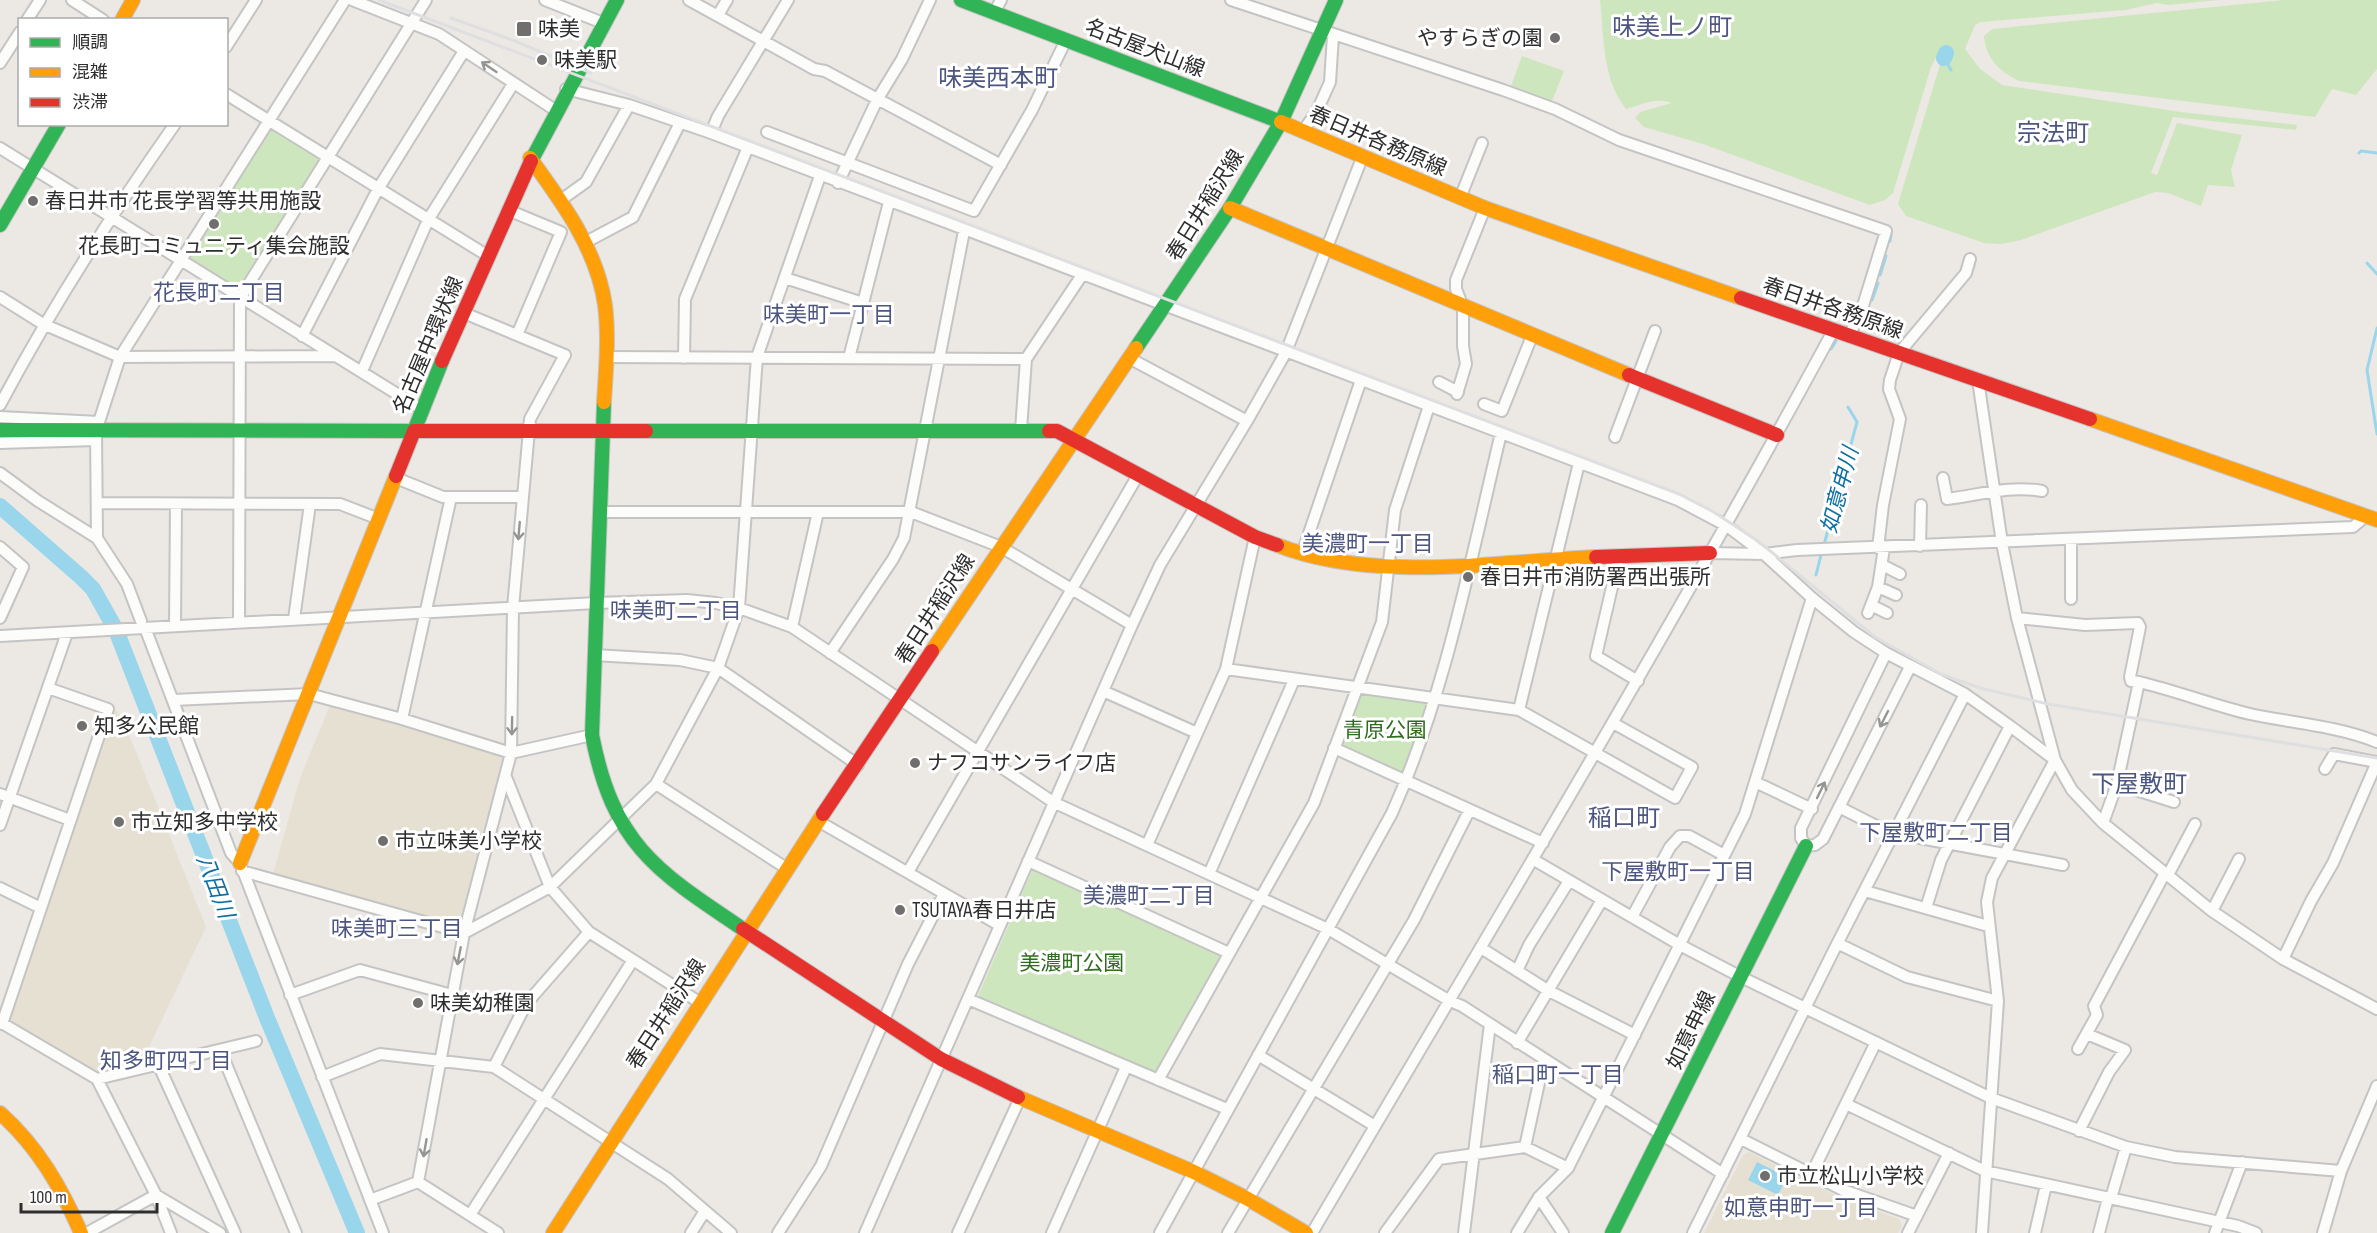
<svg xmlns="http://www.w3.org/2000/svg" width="2377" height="1233" font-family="'Sofia Sans Condensed','Noto Sans JP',sans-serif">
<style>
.education{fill:#e6e0d3}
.green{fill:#cee6be}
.water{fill:#99d6ec}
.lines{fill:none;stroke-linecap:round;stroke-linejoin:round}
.stream{stroke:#99d6ec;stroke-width:3}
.river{stroke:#99d6ec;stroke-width:16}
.street-casing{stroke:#c5c4c5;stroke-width:14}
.fast-casing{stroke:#c5c4c5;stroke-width:16}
.slow-casing{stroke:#c5c4c5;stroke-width:16}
.jam-casing{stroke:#c5c4c5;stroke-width:16}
.street{stroke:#fcfcfb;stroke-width:10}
.fast{stroke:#30b455;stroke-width:14}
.slow{stroke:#ff9f0a;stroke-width:14}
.jam{stroke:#e5322d;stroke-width:14}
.rail{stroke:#dfdfe1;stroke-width:3}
.oneway{stroke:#959594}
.poi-dot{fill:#706f6e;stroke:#fff;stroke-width:2}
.labels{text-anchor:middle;stroke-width:6;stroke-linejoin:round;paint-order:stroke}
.poi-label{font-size:21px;fill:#2e2e2e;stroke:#fff;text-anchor:start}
.street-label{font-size:21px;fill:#2e2e2e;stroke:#fff}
.park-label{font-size:21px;fill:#2c6e1b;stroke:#fff}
.neighbourhood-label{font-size:22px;fill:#4d5680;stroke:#fff}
.water-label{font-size:22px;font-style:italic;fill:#0d6fa3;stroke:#fff}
.quarter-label{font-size:24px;fill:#4d5680;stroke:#fff}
</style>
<rect width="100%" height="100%" fill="#ece8e4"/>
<path class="education" d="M330,705L504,755L506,759L462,925L457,926L273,874L300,778Z
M113,707L122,717L206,927L140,1066L99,1073L10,1022L9,1018Z
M1749,1152L1841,1198L1899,1219L1902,1226L1898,1233H1704L1743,1155Z"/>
<path class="green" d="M1600,0H2219L2168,5L2157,3L2125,10L1981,22L1975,25L1965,49L1980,69L2002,85L2181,112L2297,125L2296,130L2173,117L2151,173L2157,175L2177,123L2242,135L2231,170L2235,187L2208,185L2201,206L2168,193L2155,192L2021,240L2001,244L1984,243L1906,216L1898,204L1942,58L1937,56L1931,67L1893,193L1885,200L1870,205L1703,144L1644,127L1635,118L1640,112L1672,103C1655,97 1642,105 1626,109C1602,79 1604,37 1600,0Z
M2284,0H2377V69L2356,95L2332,89L2315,117L2019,81C1999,71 1986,59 1984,36L1992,29Z
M1522,56L1564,71L1552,101L1511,86Z
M273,128L317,156L319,160L240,285L235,286L189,259V255L269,129Z
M1362,694L1426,703L1428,706L1404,772L1401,774L1342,747L1341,743L1358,696Z
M1036,870L1220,954L1222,958L1158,1073L979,1000L978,996L1032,871Z"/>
<path class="water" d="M1757,1162L1787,1177L1778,1195L1748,1180Z"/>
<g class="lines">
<path class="stream" d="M1941,64L1944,58L1951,70
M2359,153L2361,151L2377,153
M1890,241L1891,235
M2367,263L2377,274
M1880,275L1886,256
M1872,300L1878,283
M1848,320L1857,307
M2377,328L2367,370L2377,434
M1831,349L1836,341
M1824,545L1857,422L1848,407
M1816,575L1822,551"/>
<path class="river" d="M1944,58L1946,53
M0,506L81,577L93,589L116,630L267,1018L357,1233"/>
<g class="street-casing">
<path id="street" d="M72,0L103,20
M352,0L439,34L555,110
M545,0L603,23
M689,0L814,69L825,71L1001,165
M1231,0L1503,90L1555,109L1619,140L1886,231L1862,309L1849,336
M994,13L1001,0
M718,15L727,0
M27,20L40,0
M226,47L256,0
M0,63L20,32
M566,89L629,105L711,133L1678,500L1727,526L1764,554L1812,598L1854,632L1886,653L1965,694L2010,726L2055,760L2072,790L2103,823L2212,911L2283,959L2377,1009
M226,94L488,256
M1303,131L1317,111L1330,82L1333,36
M767,132L974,211L1032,110L1066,40
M711,133L718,116L788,0
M0,148L423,410
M838,183L877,100L902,59L930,0
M1460,198L1482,143
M561,200L586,182L629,105
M508,210L561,232L517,335
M586,242L633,217L680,123
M785,278L863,303
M0,297L43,324L120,357L335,356
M302,336L378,189L464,51
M606,357L1026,359L1082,275
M684,358L685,299L748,147
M849,358L889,202
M1129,358L1247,421
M362,371L428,220L513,84
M1978,380L2002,543L2017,618L2055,760L1992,878L1987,902L1998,1001L1982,1233
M1439,382L1458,392
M1457,394L1466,364L1463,346V307L1456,289V280L1485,208
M1484,404L1502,411L1532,336
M0,405C52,307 111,215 175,124
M0,417L99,422
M1021,430L1026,359
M1615,437L1655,331
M0,443L96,440
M0,473L38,501L97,538
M396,478L443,497H522
M1943,478L1947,499C1979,495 2010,485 2042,491
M97,503L340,504L379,519
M599,512H911L1001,547L1132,625
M1920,546L1921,505
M0,547L23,567L0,618
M1878,548L1883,505L1900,419L1889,389L1890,380L1899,353L1966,273L1970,259
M1710,553L1764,554L1797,550L2353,527L2366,516
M1302,554L1361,380
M1619,557L1596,656L1638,681
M1882,565L1900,574
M1878,587L1896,595
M2071,599V540
M1871,605L1887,613
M1868,613L1878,587L1884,548
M2017,618L2085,625L2138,623L2140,627L2130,677L2131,681L2139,682L2117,784L2103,823
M294,619L310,504
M141,621L127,584L97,538L96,431L120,357L345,0
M239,621L240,298L426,0
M175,625L176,504
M792,627L818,512
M147,633L231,853L240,863L383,1233
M0,636L596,603L687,600L716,603L739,608L792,627L1053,802L1328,929L1450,1001L1462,1006L1723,1174
M830,653L893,559L904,538L964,231
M1886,653L1801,828V838L1806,846L1815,845L1823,839L1910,667
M594,655L680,660L718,668L858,765
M1226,669L1519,710L1675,798L1692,767L1613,723
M2139,682C2177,691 2212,705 2250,714C2292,723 2337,726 2377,742
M1103,691L1197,733
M173,700L309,694L402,719L511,753L592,735
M1519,710L1579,463
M402,719L451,497
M1334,748L1543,843
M2325,769L2334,754L2377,762
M506,777L550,887L589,932L699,1002
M1755,782L1812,809
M656,784L786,868
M2117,784L2174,802
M0,794L70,820
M1839,807L1888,832L2063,865
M818,821L999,925
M0,825L67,633
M1147,845L1226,669L1255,537
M1534,860L1680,945L1741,977L1991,1098L2126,1147L2175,1157L2341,1171
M1028,861L1229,953
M242,871L464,933L550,887L656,784L718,668L739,608L757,357L820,176
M908,872L1138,475
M1209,874L1294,680
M2168,875L2195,824
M0,888L41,908
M1865,891L1988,926
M1926,908L1941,860L2010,726
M2212,911L2239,859
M1632,917L1670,847L1680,836H1689L1724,855
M1839,944L1907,977L1998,1001
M1481,948L1549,991L1635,1035
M2283,959L2311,901L2333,863L2377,762
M1517,971L1529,945L1569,881
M290,995L360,970L452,995
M968,999L1227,1109
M0,1022L97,1079L156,1195L171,1233
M2,1024L108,709L48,688
M1517,1043L1602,900
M2078,1049L2097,1015L2094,1006L2165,873
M221,1052L296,1233
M1258,1055L1375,1126
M159,1066L235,1233
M494,1067L526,1004L589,932
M322,1077L380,1054L494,1067L668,1179L731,1233
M97,1079L256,1041
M1158,1080L1314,803L1382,622L1395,510L1429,406
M1846,1104L1985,1171L2238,1226L2256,1233
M2079,1131L2109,1072L2125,1050L2087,1034
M1741,1139L1843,1190L1917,1216
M1525,1147L1544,1060
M1812,1173L1876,1042
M418,1182L464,933L511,753L513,608L530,419L565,355L464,313
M418,1182L498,1233
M1539,1197L1563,1233
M2111,1198L2126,1147
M370,1200L418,1182
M470,1215L633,960
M87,1233L156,1195L220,1233
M691,1233L705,1211
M778,1233L821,1166L908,964L944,894
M865,1233L1132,625L1160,565L1247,421L1286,352L1362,158
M958,1233L1020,1098
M1052,1233L1126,1067
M1160,1233L1392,813C1446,692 1470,562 1501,433
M1228,1233L1414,920L1469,811
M1312,1233C1488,934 1668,636 1833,331
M1385,1233L1439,1159L1525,1147L1568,1168
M1464,1233L1490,1024
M1517,1233L1539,1197L1568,1168L1745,814L1812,598
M1693,1233L1834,950L1965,694
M1908,1233L1949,1153
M2035,1233L2046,1185
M2099,1233L2108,1198
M2215,1233L2242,1162
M2323,1233L2341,1171L2377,1086"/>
</g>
<g class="fast-casing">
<path id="fast" d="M961,0L1281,122
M531,161L617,0
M0,225L59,124
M1136,348L1230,208L1281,122L1336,0
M604,402L592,735C613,844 656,871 743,929
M0,430L414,431L442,361
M646,431H1049
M1612,1233L1806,846"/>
</g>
<g class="slow-casing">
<path id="slow" d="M122,20L133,0
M1281,122L1485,208L1741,298
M530,158C562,202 597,249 605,305C609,337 606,370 604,402
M1230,208L1629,375
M2090,419L2377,520
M1277,545C1373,583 1495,562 1596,557
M932,651L1136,348
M240,863L396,476
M1018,1097L1194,1172L1248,1199L1306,1233
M0,1113C38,1147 61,1187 81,1233
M553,1233L823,814"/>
</g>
<g class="jam-casing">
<path id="jam" d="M1741,298L2090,419
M442,361L531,161
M1629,375L1777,435
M1049,431H1057L1255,537L1277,545
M396,476L414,431H646
M1596,557L1710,553
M823,814L932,651
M743,929L941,1059L1018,1097"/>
</g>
<use href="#street" class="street"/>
<use href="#fast" class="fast"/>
<use href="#slow" class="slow"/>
<use href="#jam" class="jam"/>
<path class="rail" d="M379,0L1679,494L1712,511L1758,541L1875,637L1941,674L1980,688L2048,704L2377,758
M451,18L515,41L591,73"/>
</g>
<defs><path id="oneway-shaft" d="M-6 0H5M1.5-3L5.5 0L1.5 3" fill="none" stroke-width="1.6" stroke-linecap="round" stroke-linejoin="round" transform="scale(1.5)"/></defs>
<g class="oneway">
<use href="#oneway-shaft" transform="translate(489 67) rotate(-146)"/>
<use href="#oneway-shaft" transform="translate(519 531) rotate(95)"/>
<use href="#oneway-shaft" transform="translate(1884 719) rotate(117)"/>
<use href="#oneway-shaft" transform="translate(512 726) rotate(91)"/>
<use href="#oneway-shaft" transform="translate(1821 790) rotate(-64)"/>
<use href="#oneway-shaft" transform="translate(459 956) rotate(101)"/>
<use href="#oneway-shaft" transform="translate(425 1148) rotate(100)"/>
</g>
<g class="poi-dot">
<rect x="516" y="21" width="16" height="16" rx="3"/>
<circle cx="1555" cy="38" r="6"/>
<circle cx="542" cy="60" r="6"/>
<circle cx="33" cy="201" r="6"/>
<circle cx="214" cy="224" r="6"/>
<circle cx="1468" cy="577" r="6"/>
<circle cx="82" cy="726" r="6"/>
<circle cx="915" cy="763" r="6"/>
<circle cx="119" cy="822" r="6"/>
<circle cx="383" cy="841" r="6"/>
<circle cx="900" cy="910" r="6"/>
<circle cx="418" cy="1003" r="6"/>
<circle cx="1765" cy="1176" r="6"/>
</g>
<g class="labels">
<g class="poi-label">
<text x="538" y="36">味美</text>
<text x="1543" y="45" text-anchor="end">やすらぎの園</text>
<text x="554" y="67">味美駅</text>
<text x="45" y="208">春日井市 花長学習等共用施設</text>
<text x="214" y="253" text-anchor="middle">花長町コミュニティ集会施設</text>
<text x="1480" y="584">春日井市消防署西出張所</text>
<text x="94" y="733">知多公民館</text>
<text x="927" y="770">ナフコサンライフ店</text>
<text x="131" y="829">市立知多中学校</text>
<text x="395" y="848">市立味美小学校</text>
<text x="912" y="917">TSUTAYA春日井店</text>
<text x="430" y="1010">味美幼稚園</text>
<text x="1777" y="1183">市立松山小学校</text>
</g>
<g class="street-label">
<text transform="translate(1145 48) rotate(21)" y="7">名古屋犬山線</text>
<text transform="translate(1378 141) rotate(23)" y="7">春日井各務原線</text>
<text transform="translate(1205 205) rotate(-58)" y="7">春日井稲沢線</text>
<text transform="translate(1833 308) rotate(19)" y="7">春日井各務原線</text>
<text transform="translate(428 345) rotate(-67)" y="7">名古屋中環状線</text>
<text transform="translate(935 609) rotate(-57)" y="7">春日井稲沢線</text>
<text transform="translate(666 1014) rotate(-57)" y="7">春日井稲沢線</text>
<text transform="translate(1691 1030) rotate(-64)" y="7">如意申線</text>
</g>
<g class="park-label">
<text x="1385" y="737">青原公園</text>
<text x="1072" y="970">美濃町公園</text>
</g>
<g class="neighbourhood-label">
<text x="219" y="300">花長町二丁目</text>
<text x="829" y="322">味美町一丁目</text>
<text x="1368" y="551">美濃町一丁目</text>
<text x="676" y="618">味美町二丁目</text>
<text x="1936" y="840">下屋敷町二丁目</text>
<text x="1678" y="879">下屋敷町一丁目</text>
<text x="1149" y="903">美濃町二丁目</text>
<text x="397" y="936">味美町三丁目</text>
<text x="166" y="1068">知多町四丁目</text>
<text x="1558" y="1082">稲口町一丁目</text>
<text x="1801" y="1215">如意申町一丁目</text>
</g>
<g class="water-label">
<text transform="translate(1839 490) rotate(-75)" y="8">如意申川</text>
<text transform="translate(216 886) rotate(69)" y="8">八田川</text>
</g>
<g class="quarter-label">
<text x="1672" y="35">味美上ノ町</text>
<text x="998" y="86">味美西本町</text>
<text x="2053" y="141">宗法町</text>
<text x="2139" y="792">下屋敷町</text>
<text x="1624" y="826">稲口町</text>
</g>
</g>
<rect x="18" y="18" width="210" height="108" fill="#ffffff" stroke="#ababab" stroke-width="1.5"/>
<rect x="30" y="38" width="30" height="9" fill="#30b455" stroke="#ababab" stroke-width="1.5"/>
<text x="72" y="48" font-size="18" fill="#2e2e2e">順調</text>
<rect x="30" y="68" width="30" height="9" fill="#ff9f0a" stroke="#ababab" stroke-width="1.5"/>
<text x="72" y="78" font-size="18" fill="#2e2e2e">混雑</text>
<rect x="30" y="98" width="30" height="9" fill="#e5322d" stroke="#ababab" stroke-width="1.5"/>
<text x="72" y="108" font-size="18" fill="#2e2e2e">渋滞</text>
<path d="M21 1203v9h136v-9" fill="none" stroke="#2e2e2e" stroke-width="3"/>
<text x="30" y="1203" font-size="18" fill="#2e2e2e" stroke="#ffffff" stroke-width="4.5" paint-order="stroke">100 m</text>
</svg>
